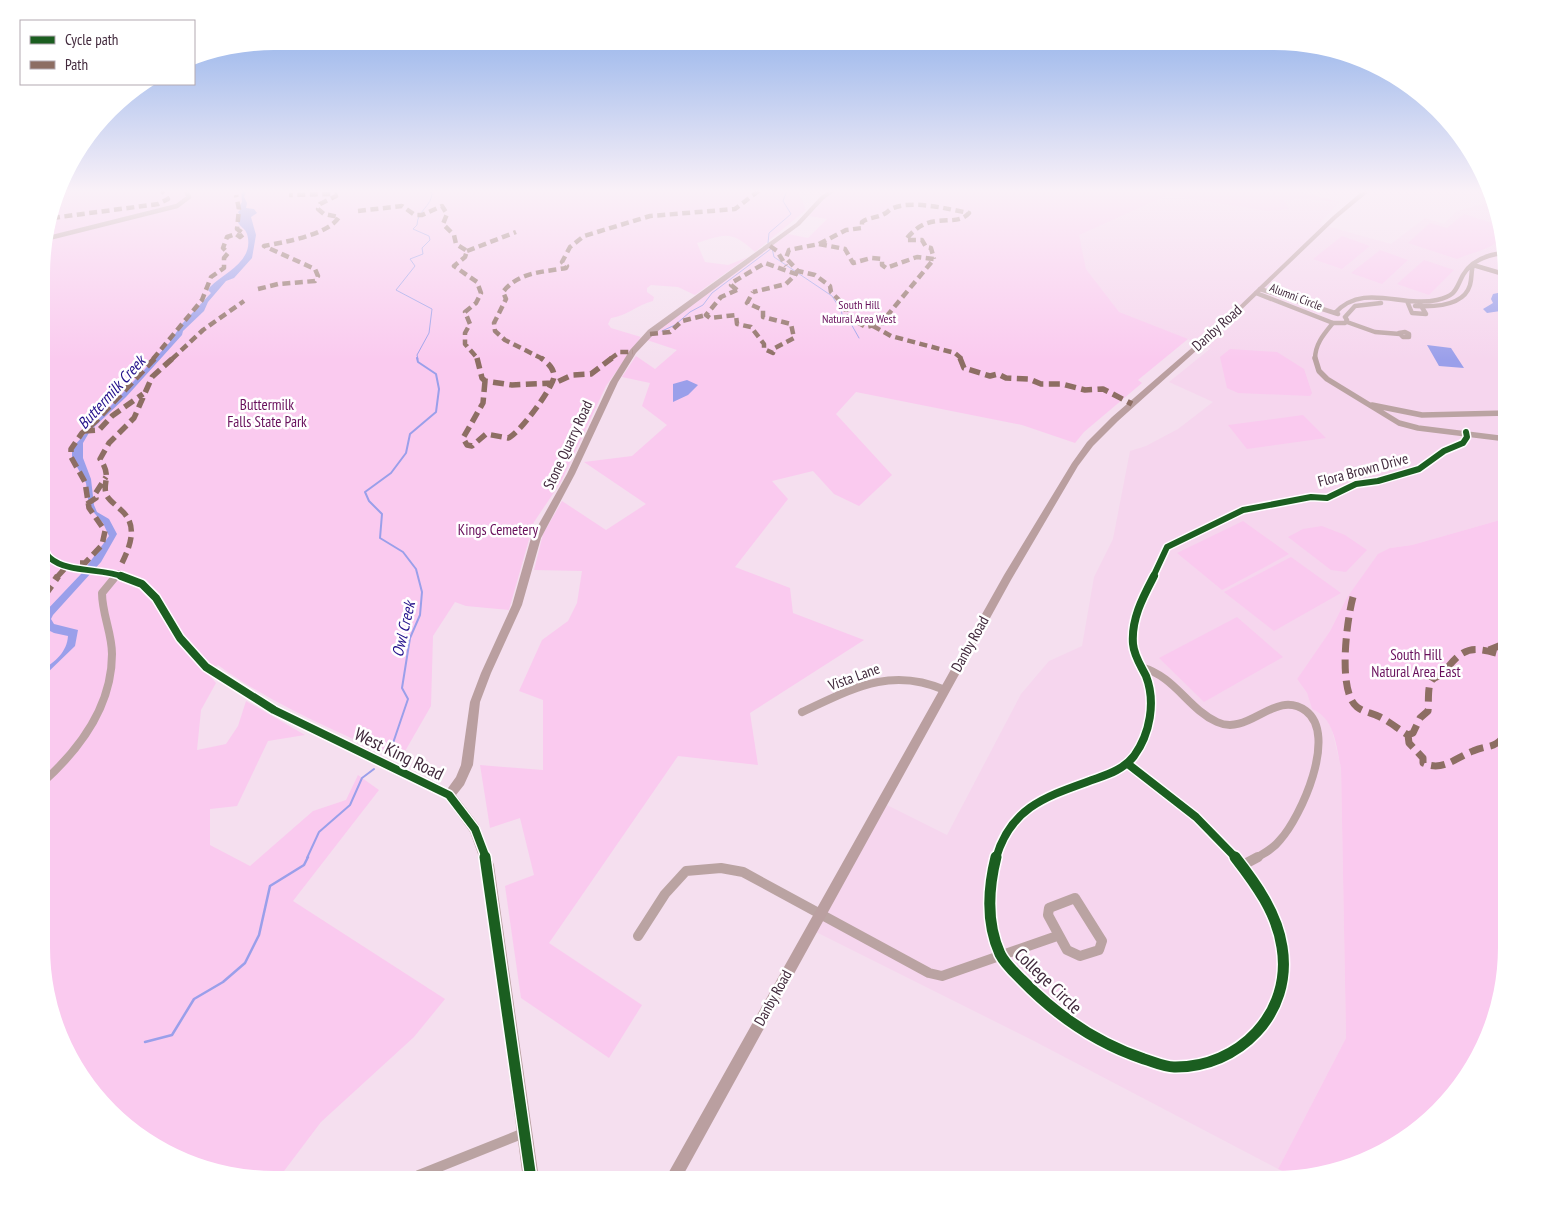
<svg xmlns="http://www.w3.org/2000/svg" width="1548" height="1221" font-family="'PT Sans Narrow',sans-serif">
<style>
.built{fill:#f6d6ee}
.green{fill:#facaef}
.water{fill:#9a9fea}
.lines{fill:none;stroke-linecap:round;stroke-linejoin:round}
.stream-far2{stroke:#9a9fea;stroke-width:1}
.stream-far1{stroke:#9a9fea;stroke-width:2}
.stream{stroke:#9a9fea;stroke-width:2.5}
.street-far3{stroke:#baa3a2;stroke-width:4.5}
.street-far2{stroke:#baa3a2;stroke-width:5.5}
.street-far1{stroke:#baa3a2;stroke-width:8}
.street{stroke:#baa3a2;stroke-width:10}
.secondary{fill:#ba9fa0;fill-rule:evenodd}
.quiet-far2{stroke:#8d6e63;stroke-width:4.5;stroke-dasharray:8 4.5;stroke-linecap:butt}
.quiet-far1{stroke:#8d6e63;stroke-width:5.5;stroke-dasharray:11 5.5;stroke-linecap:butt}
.quiet{stroke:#8d6e63;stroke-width:7;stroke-dasharray:14 7;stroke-linecap:butt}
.cycleway-far2-casing{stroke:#fff;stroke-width:9}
.cycleway-far1-casing{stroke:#fff;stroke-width:11}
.cycleway-casing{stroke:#fff;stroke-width:14}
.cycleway-far2{stroke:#1b5e20;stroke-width:6}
.cycleway-far1{stroke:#1b5e20;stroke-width:8}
.cycleway{stroke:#1b5e20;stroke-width:11}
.labels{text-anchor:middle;stroke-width:5;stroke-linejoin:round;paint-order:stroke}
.far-street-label{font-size:12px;fill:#41293c;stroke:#fff}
.far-park-label{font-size:12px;fill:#68115c;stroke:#fff}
.street-label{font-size:15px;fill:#41293c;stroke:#fff}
.park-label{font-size:15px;fill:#68115c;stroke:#fff}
.water-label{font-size:16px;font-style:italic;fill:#210f8a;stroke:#fff}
.near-street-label{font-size:18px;fill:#41293c;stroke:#fff}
</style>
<rect width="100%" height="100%" fill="#f5dfef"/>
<path class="built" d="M1168,195L1267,211L1289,209L1284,201L1296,197L1314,202H1340L1319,224L1391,244L1425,218L1444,224L1457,211L1490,202L1507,274V518L1412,545L1390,548L1346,599L1330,631L1297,679L1307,693L1312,709L1321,712L1331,726L1341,768L1346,1038L1278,1169L1034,1041L812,930L883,803L947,835L1021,694L1049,661L1082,646L1094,577L1113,539L1130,451L1146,446L1178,429L1213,402L1169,382L1211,348L1119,313L1086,269L1078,235Z"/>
<path class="green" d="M62,189H797L806,210L755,252C732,231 727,233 697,243L705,262L728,265L748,257L695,295L678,287L651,285L647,288V292L654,297L653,301C637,305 627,316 611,318L608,324L611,328L641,337L606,386L561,482L534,522L509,610L466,606L455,602L433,636L431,706L400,760C338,732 274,706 218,665L208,674L216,683L201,710L197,750L226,744L238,726L246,701L305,735L268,741L237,806L210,809V845L250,866L313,811L346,800L358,775L379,790L293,901L445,999L414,1037L321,1122L278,1179H259L185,1162L120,1122L65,1050L42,962L43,244Z
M839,189H1298L1296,191L1340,202C1322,202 1300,196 1284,201L1289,209L1267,211L1168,195L1079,235L1086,269L1119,312L1188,339L1138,380L1142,383L1084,432L1075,443L1022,425L856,392L836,414L892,475L859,506L834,494L813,471L772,481L788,499L735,567L790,588L793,613L864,640L750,713L758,765L678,756L549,943L642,1005L609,1058L521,998L505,886L534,875L520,818L490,828L480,765L543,770V700L519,691L542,640L568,621L577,603L582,571L534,570L543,534L562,501L606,530L646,504L584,462L632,456L667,425L642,406L650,383L622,377L636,356L655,369L677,350L647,340L658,329L788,234L808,238L827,219L809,216L826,196Z
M1464,214L1495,224L1500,244L1495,243C1490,249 1467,254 1457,259L1408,243L1430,223L1447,228Z
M1342,236L1370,246L1342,269L1313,259Z
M1380,250L1408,260L1382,284L1351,273Z
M1424,260L1454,270L1429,295L1397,284Z
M1230,349L1277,352L1304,369L1312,393L1310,396L1238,393L1227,388L1220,357Z
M1303,415L1326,438L1247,449L1228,425Z
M1507,518L1506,962L1489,1036L1449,1101L1363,1162L1293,1176L1278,1169L1346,1038L1341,768C1336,746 1335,718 1312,709L1307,693L1297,679L1330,631L1346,599L1378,554L1390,548L1412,545Z
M1243,521L1289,554L1222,590L1177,553Z
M1322,526L1345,535L1367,550L1346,572L1331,570L1288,537L1303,529Z
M1291,557L1341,593L1274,631L1224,592Z
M1237,617L1283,657L1204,702L1159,658Z"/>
<path class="water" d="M241,189L247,190L244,197L247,203L246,208L254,209L257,213L251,217L256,235L252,258L234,278L226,281L208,302L204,311L183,331L182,335L126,397L90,431L83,443V458L91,479L94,505L97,512L109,519L117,534L101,562L53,615L51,619L54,624L78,630L75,646L42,678V670C55,662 67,652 68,636L54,633L42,627L45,612L81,574L109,536L103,523L89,507L86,483L72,458V448L170,342L181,325L211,293L208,290L210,287C225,272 255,261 247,234C245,228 240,227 238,222L240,215L238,212L241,209L239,207L242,202Z
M1507,291V310L1487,313L1483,309L1493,303L1491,299L1493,294Z
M1427,345L1451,348L1464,368L1439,366Z
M687,380L698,385L688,395L673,402V384Z"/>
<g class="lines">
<path class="stream-far2" d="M768,243L769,233L791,214L783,201L786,193L784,189
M662,331L675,325L690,312L703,305L712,293L772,248L774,257L832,296L841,310L843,318L850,322L859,338
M418,359L417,355L429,333L432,309L396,290L415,266L410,259L423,254L422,248L430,240L429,236L413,229L417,225C417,211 432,206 432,193L427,189"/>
<path class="stream-far1" d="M391,749L408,699L402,688L410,638L420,615L422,592L416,569L403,552L380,538L382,514L369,501L365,492L391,473L406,453L410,434L436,412L439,389L436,374L418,362L417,358
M307,858L319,832L350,805L362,778L374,769"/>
<path class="stream" d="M145,1042L172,1035L194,999L223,982L245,963L259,935L270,886L304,865L308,857"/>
<path class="street-far3" d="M45,239L177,206L189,197L185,189
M1473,265L1507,275
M1260,289L1338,314
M1256,293L1333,323H1345L1347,320L1345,317
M1407,301L1412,313L1426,314L1420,304
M1415,306C1433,307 1464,306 1470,285C1472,278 1471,271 1473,265
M1335,313C1363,282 1402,308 1437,300C1457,295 1455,290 1463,275C1471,261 1487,255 1502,253
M1345,317L1355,306L1381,303
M1347,322L1375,332L1400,334
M1405,332L1409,334V337H1403L1399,333Z
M1315,359C1315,344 1324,334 1333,323"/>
<path class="street-far2" d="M1315,358L1319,371L1327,379L1399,423L1418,428L1507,439
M1372,405L1422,415L1507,413
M43,544C45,549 46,555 50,558C67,573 102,568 124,577
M115,577L118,573
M1153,577L1167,547L1243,510L1311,497L1327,498L1356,484L1378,481L1419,469L1444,451L1463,443L1467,437L1466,432"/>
<path class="street-far1" d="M121,576L142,584L156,598L180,638L206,667L274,710L449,795
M1141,667C1176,677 1187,708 1217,722C1249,737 1275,688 1306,711C1338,735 1301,817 1280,840C1274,848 1265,853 1256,858
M802,712C852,689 890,666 945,690
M1128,764L1196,817L1236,858
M42,783C79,750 112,706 112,654C112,633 102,614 102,593L116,576
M996,858C1011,806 1048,796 1095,779C1109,774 1124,769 1134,756C1150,734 1156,702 1146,676C1141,666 1134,656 1133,644C1131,619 1143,597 1154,576"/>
<path class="street" d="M996,857C988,889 986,923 1000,954C1005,964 1014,972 1022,980C1057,1016 1096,1043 1144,1059C1154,1062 1164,1067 1174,1067C1239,1068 1293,1013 1282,947C1277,913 1256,884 1235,857
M1241,866L1258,857
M1075,898L1102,941L1099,950L1080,956L1067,950L1048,915L1049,908Z
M638,936L665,894L686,871L721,868L743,872L929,973L942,976L1057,936
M414,1179L419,1175L524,1133"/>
<path class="secondary" d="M831,189H838L824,199L800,225L654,334L636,353L618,382L575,474L541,538L522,605L491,673L480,702L473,765L464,785L456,795L479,825L494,865L539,1179H523L482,865L470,832L443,795L456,777L461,765L470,702L481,673L512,605L531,538L567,474L610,382L630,350L648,330L796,223L820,197Z
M1365,189H1372L1337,218L1236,315L1118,421L1093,446L1078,466L1011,580L681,1179H665L1004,575L1072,463L1087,442L1112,417L1232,313L1333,216Z"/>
<path class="quiet-far2" d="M358,211L402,206L415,215H422L442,206L447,214L443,224L454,235L456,244L467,251L465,257L454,266L477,282L481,293L476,303L465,312L470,324L465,333V344L478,359
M52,218L158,204L168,199L161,189
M819,244L845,249L853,263L871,258L882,259V265L886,268L917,257L934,259L886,317L887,322L866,327L846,316V307L831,292L830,286L815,275L798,271L786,258L789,250Z
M819,244L846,230L862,228V222C869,217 877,218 884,214C887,213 888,211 891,209C910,199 948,209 969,213C955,229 932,209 908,237L906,240H922L926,247L931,248L934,259
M770,246L777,251L786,266
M467,251L516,232
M258,289L278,284L315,281L318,276L315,269L264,246C284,242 328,235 339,217L324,214L318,209L320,204L336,196L335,194L289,195
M737,290L721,297L706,315L710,318L736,315L737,324L751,327L764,344V349L773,353L775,348L794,338L791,324L763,317V310L747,303L753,292
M737,290L731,285L733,282L765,263L796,274L786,284L753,292
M873,326L891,336L955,353L962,359
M650,334L670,332L682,321L706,315
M153,359L202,300L211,277L224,268V258L228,253L223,248L227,237L236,234L240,237L244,234L237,229L239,209L236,195
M172,359L203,330L244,301
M543,359L505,340L495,331L494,323L506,299L503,292C518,272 543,272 566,268L567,266L562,262L570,247L584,236L650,216L735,209L761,189
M610,359L620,352H633"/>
<path class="quiet-far1" d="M477,358L482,378L485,381L512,385L555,383L572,375L591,374L612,358
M960,358L964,368L990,376L998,374L1006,378L1029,379L1041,384H1062L1085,390L1103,389L1132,404
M485,381L483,403L463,438L467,445L472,446L486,434L508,438C518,435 554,387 554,376C554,368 547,362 541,358
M84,431L99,430L112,416L143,394
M87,504L96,498L95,494L106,477
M80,563H85L102,545L105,531L89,508L85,482L71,457V449L82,433L96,421L155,358
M122,563C131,544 138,525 121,510C117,506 110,501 107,496C101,483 113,477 100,459L109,443L134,418L152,377L173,358
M57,577L69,564"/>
<path class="quiet" d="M43,597L58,576
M1353,597C1347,619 1337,691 1357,707C1363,712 1372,713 1378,716C1389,721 1398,729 1408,735
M1489,650L1506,643
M1408,735L1413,733L1420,718L1428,711C1429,703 1427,686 1432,680C1436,676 1442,676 1445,671C1465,644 1475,647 1506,656
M1408,735L1409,743L1423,758V763C1443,772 1455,758 1473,751C1489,744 1494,750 1506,734"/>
<g class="cycleway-far2-casing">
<path id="cycleway-far2" d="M43,544C45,549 46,555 50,558C67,573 102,568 124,577
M1153,577L1167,547L1243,510L1311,497L1327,498L1356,484L1378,481L1419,469L1444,451L1463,443L1467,437L1466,432"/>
</g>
<g class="cycleway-far1-casing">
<path id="cycleway-far1" d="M121,576L142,584L156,598L180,638L206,667L274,710L449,795L475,829L486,858
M1128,764L1196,817L1236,858
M996,858C1011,806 1048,796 1095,779C1109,774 1124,769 1134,756C1150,734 1156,702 1146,676C1141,666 1134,656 1133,644C1131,619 1143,597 1154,576"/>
</g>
<g class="cycleway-casing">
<path id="cycleway" d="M485,857L531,1179
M996,857C988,889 986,923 1000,954C1005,964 1014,972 1022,980C1057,1016 1096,1043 1144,1059C1154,1062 1164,1067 1174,1067C1239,1068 1293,1013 1282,947C1277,913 1256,884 1235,857"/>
</g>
<use href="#cycleway-far2" class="cycleway-far2"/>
<use href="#cycleway-far1" class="cycleway-far1"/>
<use href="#cycleway" class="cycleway"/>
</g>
<linearGradient id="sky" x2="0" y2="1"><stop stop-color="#89ace9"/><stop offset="0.53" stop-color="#faf1f8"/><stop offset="1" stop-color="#faf1f8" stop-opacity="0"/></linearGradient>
<rect width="1548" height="360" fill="url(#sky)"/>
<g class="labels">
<g class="far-street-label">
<text transform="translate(1296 297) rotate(21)" y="4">Alumni Circle</text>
</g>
<g class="far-park-label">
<text x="859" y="309">South Hill<tspan x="859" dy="14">Natural Area West</tspan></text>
</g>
<g class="street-label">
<text transform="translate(1217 328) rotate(-42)" y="5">Danby Road</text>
<text transform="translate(568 445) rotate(-65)" y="5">Stone Quarry Road</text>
<text transform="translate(1363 470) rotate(-15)" y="5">Flora Brown Drive</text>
<text transform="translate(970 644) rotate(-61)" y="5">Danby Road</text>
<text transform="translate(854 677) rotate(-20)" y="5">Vista Lane</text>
<text transform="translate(773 998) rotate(-61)" y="5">Danby Road</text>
</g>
<g class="park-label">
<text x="267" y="410">Buttermilk<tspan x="267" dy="17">Falls State Park</tspan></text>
<text x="498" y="535">Kings Cemetery</text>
<text x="1416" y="660">South Hill<tspan x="1416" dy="17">Natural Area East</tspan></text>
</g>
<g class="water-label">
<text transform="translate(111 392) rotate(-48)" y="6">Buttermilk Creek</text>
<text transform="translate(403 629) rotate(-77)" y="6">Owl Creek</text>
</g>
<g class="near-street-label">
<text transform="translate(399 754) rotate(26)" y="6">West King Road</text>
<text transform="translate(1048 981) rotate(44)" y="6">College Circle</text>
</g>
</g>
<path d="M0 0H1548V1221H0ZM274 50H1274A224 224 0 0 1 1498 274V947A224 224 0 0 1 1274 1171H274A224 224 0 0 1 50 947V274A224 224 0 0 1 274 50Z" fill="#fff" fill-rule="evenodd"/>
<rect x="20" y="20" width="175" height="65" fill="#ffffff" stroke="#b3a9b1"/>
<rect x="30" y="36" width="25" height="8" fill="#1b5e20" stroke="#b3a9b1"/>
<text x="65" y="45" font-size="15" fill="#41293c">Cycle path</text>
<rect x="30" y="61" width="25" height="8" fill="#8d6e63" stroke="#b3a9b1"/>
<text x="65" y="70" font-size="15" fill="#41293c">Path</text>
</svg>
